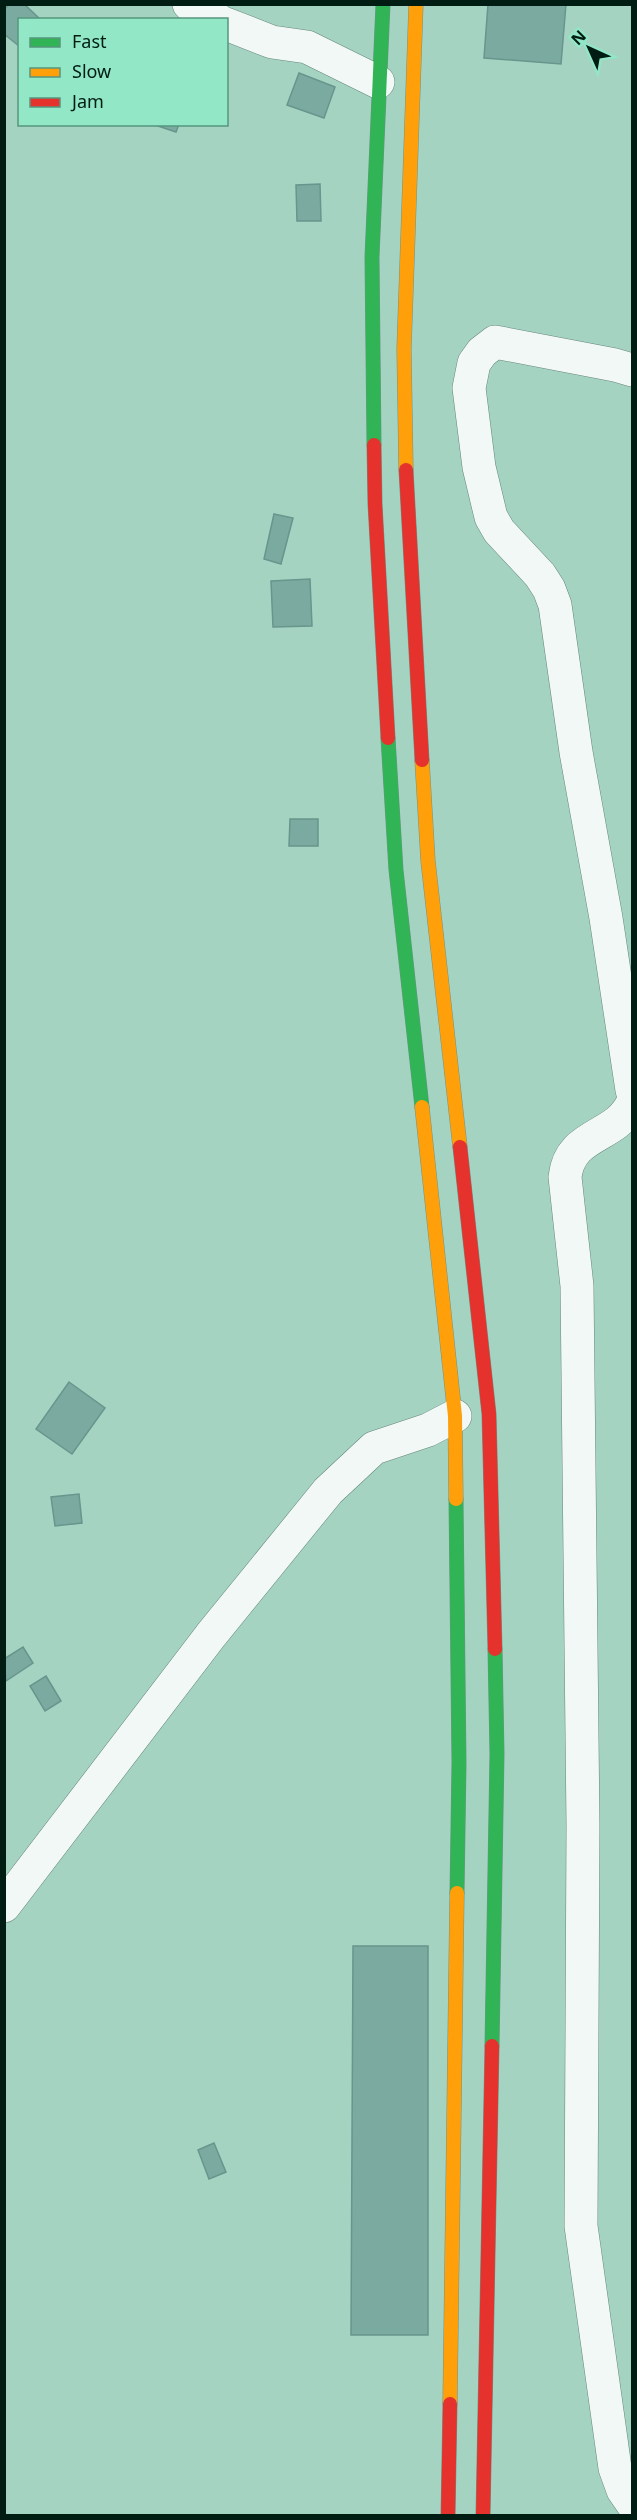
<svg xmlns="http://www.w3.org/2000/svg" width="637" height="2520" font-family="'Noto Sans',sans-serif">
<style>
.building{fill:#7baaa0;stroke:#68958c;stroke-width:1.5}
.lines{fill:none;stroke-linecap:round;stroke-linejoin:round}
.street-casing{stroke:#65877b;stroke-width:34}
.fast-casing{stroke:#6f9588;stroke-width:15}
.slow-casing{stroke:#6f9588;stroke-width:15}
.jam-casing{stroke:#6f9588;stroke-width:15}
.street{stroke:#f2f8f6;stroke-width:33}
.fast{stroke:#30b455;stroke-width:14}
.slow{stroke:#ff9f0a;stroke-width:14}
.jam{stroke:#e5322d;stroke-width:14}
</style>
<rect width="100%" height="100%" fill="#a5d3c2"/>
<path class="building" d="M9,4H24L41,20H20L19,46L4,34V10Z
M488,4H566L561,64L484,58Z
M299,73L335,87L324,118L287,105Z
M152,124H179L176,132Z
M320,184L321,221H297L296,185Z
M274,514L293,518L281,564L264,559Z
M310,579L312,626L273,627L271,581Z
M290,819H318V846H289Z
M69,1382L105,1408L72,1454L36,1429Z
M79,1494L82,1523L55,1526L51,1497Z
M23,1647L33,1663L6,1681L4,1659Z
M46,1676L61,1701L45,1711L30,1686Z
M353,1946H428V2335H351Z
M214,2143L226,2172L209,2179L198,2150Z"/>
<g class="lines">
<g class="street-casing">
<path id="street" d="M189,4L218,20
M226,24L272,42L307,47L378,82
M632,370L615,365L495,342L482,352L474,363L469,388L479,467L491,517L499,531L540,575L549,589L555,605L576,752L606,918L632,1090
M632,1104C615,1139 570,1132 565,1177L577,1286L583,1826L581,2226L615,2468L623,2490L632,2503
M4,1906L211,1635L328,1491L374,1448L428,1430L455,1416"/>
</g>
<g class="fast-casing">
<path id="fast" d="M374,445L372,257L383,4
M388,738L396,870L422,1107
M456,1499L459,1763L457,1893
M492,2046L497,1754L495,1649"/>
</g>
<g class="slow-casing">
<path id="slow" d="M406,470L404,349L416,4
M422,760L428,861L460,1147
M422,1107L455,1416L456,1499
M450,2404L457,1893"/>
</g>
<g class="jam-casing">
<path id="jam" d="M374,445L375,504L388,738
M406,470L422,760
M460,1147L489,1414L495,1649
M448,2516L450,2404
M483,2516L492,2046"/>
</g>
<use href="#street" class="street"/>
<use href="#fast" class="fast"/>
<use href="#slow" class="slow"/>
<use href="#jam" class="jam"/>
</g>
<rect width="637" height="2520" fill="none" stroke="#011c13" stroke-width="12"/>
<rect x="18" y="18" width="210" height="108" fill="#91e7c6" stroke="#57967e" stroke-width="1.5"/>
<rect x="30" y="38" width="30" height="9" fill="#30b455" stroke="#57967e" stroke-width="1.5"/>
<text x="72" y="48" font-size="18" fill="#011c13">Fast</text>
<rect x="30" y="68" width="30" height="9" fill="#ff9f0a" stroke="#57967e" stroke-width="1.5"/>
<text x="72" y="78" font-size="18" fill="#011c13">Slow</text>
<rect x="30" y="98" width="30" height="9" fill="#e5322d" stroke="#57967e" stroke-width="1.5"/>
<text x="72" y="108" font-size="18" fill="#011c13">Jam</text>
<g transform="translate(589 48) rotate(315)" stroke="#91e7c6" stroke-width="4.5" paint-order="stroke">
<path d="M0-4.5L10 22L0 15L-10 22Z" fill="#011c13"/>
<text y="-9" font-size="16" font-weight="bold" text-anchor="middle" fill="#011c13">N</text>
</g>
</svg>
